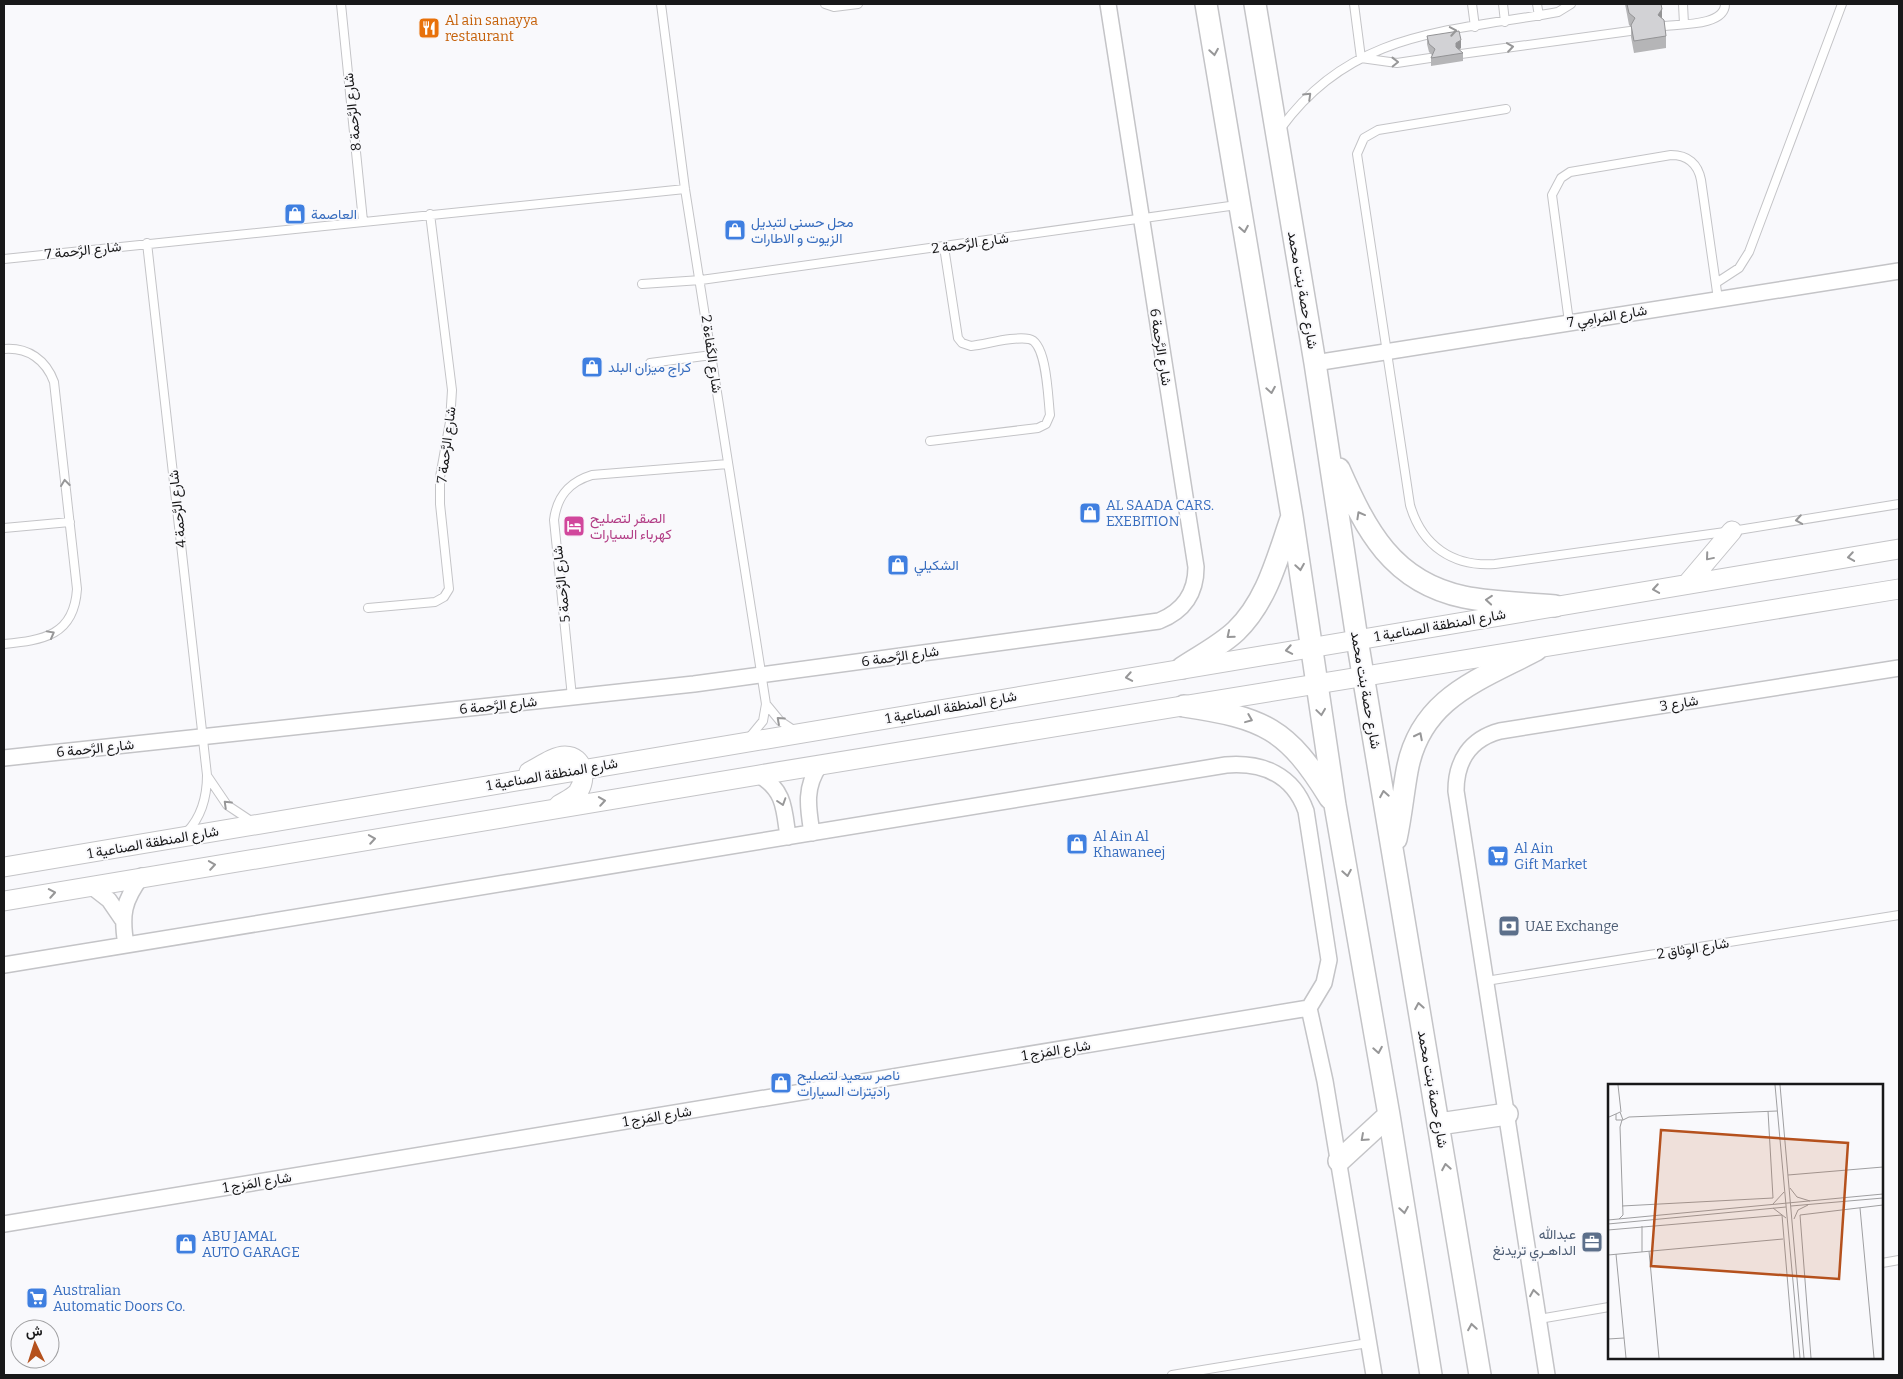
<svg xmlns="http://www.w3.org/2000/svg" width="1903" height="1379" font-family="Bitter,Vazirmatn,serif">
<style>
.lines{fill:none;stroke-linecap:round;stroke-linejoin:round}
.service-casing{stroke:#c4c4c7;stroke-width:10}
.minor-casing{stroke:#c4c4c7;stroke-width:18}
.tertiary-casing{stroke:#c4c4c7;stroke-width:21}
.secondary-casing{stroke:#c4c4c7;stroke-width:24}
.service{stroke:#fff;stroke-width:8}
.minor{stroke:#fff;stroke-width:15}
.tertiary{stroke:#fff;stroke-width:19}
.secondary{stroke:#fff;stroke-width:21}
.wall{fill:#b5b5b7}
.shaded-wall{fill:#939395}
.building{fill:#d2d2d5;stroke:#939395}
.oneway{stroke:#979798}
.labels{text-anchor:middle;stroke-width:4;stroke-linejoin:round;paint-order:stroke}
.food-label{font-size:14px;fill:#c56008;stroke:#f9f9fc;text-anchor:start}
.street-label{font-size:14px;fill:#181819;stroke:#f9f9fc}
.shop-label{font-size:14px;fill:#366cbe;stroke:#f9f9fc;text-anchor:start}
.hotel-label{font-size:14px;fill:#b23c85;stroke:#f9f9fc;text-anchor:start}
.service-label{font-size:14px;fill:#4e5e75;stroke:#f9f9fc;text-anchor:start}
.inset-road{fill:none;stroke:#9f9fa1;stroke-width:1}
.view{fill:#b5511d;fill-opacity:0.15;stroke:#b5511d;stroke-width:2.5}
.inset-edge{fill:none;stroke:#181819;stroke-width:2.5}
</style>
<rect width="100%" height="100%" fill="#f9f9fc"/>
<g class="lines">
<g class="service-casing">
<path id="service" d="M341,4L363,221
M661,4L685,189L766,704L763,721L749,738
M825,4L834,7L858,4
M1354,4L1361,58L1397,63L1430,58
M1472,4L1475,27
M1503,4L1505,22
M1537,4L1539,16
M1683,4L1684,24
M1663,26C1680,24 1725,26 1725,4
M1461,54L1630,31
M1506,109L1378,130L1364,138L1357,154L1410,505C1422,546 1453,567 1495,564L1732,531L1899,504
M1281,128C1352,30 1449,32 1558,12L1571,4
M147,243L207,775C207,797 202,816 187,832
M4,259L685,189
M1716,283L1739,268L1749,252L1842,4
M642,284L701,280L1237,205
M1569,322L1552,195L1561,178L1570,172L1671,155C1688,155 1698,164 1701,180L1718,299
M4,349C28,347 46,360 54,382L77,589C74,636 43,640 4,644
M650,363L712,355
M930,441L1038,428L1046,424L1050,415C1048,399 1047,342 1029,339C1013,336 988,344 971,346L962,343L958,338L944,247
M4,528L70,522
M368,608L435,602L444,597L449,589L440,504V477L450,422L452,390L430,214
M572,697L554,520C557,496 569,482 592,475L728,464
M766,704L780,721L795,731
M208,777L227,805L251,821
M1486,981L1899,915
M1882,1263L1899,1260
M1539,1319L1609,1307
M1172,1375L1368,1343"/>
</g>
<g class="minor-casing">
<path id="minor" d="M1315,363L1899,271
M4,758L694,684L1159,621C1184,611 1196,593 1196,567L1108,4
M759,775C785,791 784,809 788,837
M812,833C808,808 804,787 820,765
M91,886L109,900L122,919
M126,945C121,915 123,901 142,876
M4,965L1226,765C1263,762 1293,775 1306,811L1329,960L1324,983L1309,1008L1325,1081L1374,1375
M4,1224L1309,1008
M1547,1375L1456,791C1456,761 1470,739 1500,731L1899,668"/>
</g>
<g class="tertiary-casing">
<path id="tertiary" d="M1687,584L1732,531
M529,772C539,767 554,756 565,756C584,756 587,779 578,792C573,798 565,801 559,805
M4,867L1899,549
M4,901L759,775L1899,589"/>
</g>
<g class="secondary-casing">
<path id="secondary" d="M1206,4L1292,516L1335,805L1389,1115L1431,1375
M1255,4L1315,363L1357,639L1480,1375
M1339,469C1366,530 1392,582 1464,597C1493,603 1525,603 1555,606
M1182,668C1200,656 1220,646 1236,631C1267,601 1277,559 1291,519
M1184,706C1264,718 1287,728 1330,798
M1396,839C1401,816 1403,793 1407,771C1420,698 1479,680 1536,650
M1439,1124L1507,1114
M1339,1161L1389,1115"/>
</g>
<use href="#service" class="service"/>
<use href="#minor" class="minor"/>
<use href="#tertiary" class="tertiary"/>
<use href="#secondary" class="secondary"/>
</g>
<path class="wall" d="M1625,4H1661L1662,18L1666,36V48L1634,53L1631,37V27L1629,25Z
M1427,36L1461,48L1459,50L1463,53V61L1431,66V58L1432,55L1429,52L1427,44Z"/>
<path class="shaded-wall" d="M1662,9V20L1658,15Z
M1461,40V48L1456,51V55V43Z"/>
<path class="building" d="M1627,4H1661L1662,9L1658,15L1664,20L1666,36L1634,41L1631,25L1635,18L1629,13Z
M1459,31L1461,40L1456,43V47L1463,53L1431,58L1435,49L1429,44L1427,36Z"/>
<defs><path id="oneway-chevron" d="M-2-3.5L2.5 0L-2 3.5" fill="none" stroke-width="1.6" stroke-linecap="round" stroke-linejoin="round" transform="scale(1.25)"/></defs>
<g class="oneway">
<use href="#oneway-chevron" transform="translate(1453 31) rotate(-10)"/>
<use href="#oneway-chevron" transform="translate(1510 47) rotate(-8)"/>
<use href="#oneway-chevron" transform="translate(1214 52) rotate(81)"/>
<use href="#oneway-chevron" transform="translate(1395 62) rotate(-1)"/>
<use href="#oneway-chevron" transform="translate(1308 96) rotate(-44)"/>
<use href="#oneway-chevron" transform="translate(1244 229) rotate(80)"/>
<use href="#oneway-chevron" transform="translate(1271 390) rotate(80)"/>
<use href="#oneway-chevron" transform="translate(65 483) rotate(-97)"/>
<use href="#oneway-chevron" transform="translate(1360 515) rotate(-119)"/>
<use href="#oneway-chevron" transform="translate(1799 520) rotate(171)"/>
<use href="#oneway-chevron" transform="translate(1709 557) rotate(130)"/>
<use href="#oneway-chevron" transform="translate(1851 557) rotate(171)"/>
<use href="#oneway-chevron" transform="translate(1300 567) rotate(81)"/>
<use href="#oneway-chevron" transform="translate(1656 589) rotate(171)"/>
<use href="#oneway-chevron" transform="translate(1489 600) rotate(-175)"/>
<use href="#oneway-chevron" transform="translate(51 634) rotate(-29)"/>
<use href="#oneway-chevron" transform="translate(1230 635) rotate(140)"/>
<use href="#oneway-chevron" transform="translate(1289 650) rotate(170)"/>
<use href="#oneway-chevron" transform="translate(1129 677) rotate(170)"/>
<use href="#oneway-chevron" transform="translate(1321 712) rotate(82)"/>
<use href="#oneway-chevron" transform="translate(1249 719) rotate(22)"/>
<use href="#oneway-chevron" transform="translate(780 720) rotate(-138)"/>
<use href="#oneway-chevron" transform="translate(1419 736) rotate(-63)"/>
<use href="#oneway-chevron" transform="translate(1384 794) rotate(-100)"/>
<use href="#oneway-chevron" transform="translate(602 801) rotate(-9)"/>
<use href="#oneway-chevron" transform="translate(782 802) rotate(72)"/>
<use href="#oneway-chevron" transform="translate(227 804) rotate(-136)"/>
<use href="#oneway-chevron" transform="translate(372 839) rotate(-9)"/>
<use href="#oneway-chevron" transform="translate(212 865) rotate(-9)"/>
<use href="#oneway-chevron" transform="translate(1347 873) rotate(80)"/>
<use href="#oneway-chevron" transform="translate(52 893) rotate(-10)"/>
<use href="#oneway-chevron" transform="translate(1419 1006) rotate(-100)"/>
<use href="#oneway-chevron" transform="translate(1378 1050) rotate(80)"/>
<use href="#oneway-chevron" transform="translate(1364 1138) rotate(138)"/>
<use href="#oneway-chevron" transform="translate(1446 1167) rotate(-100)"/>
<use href="#oneway-chevron" transform="translate(1404 1210) rotate(81)"/>
<use href="#oneway-chevron" transform="translate(1534 1293) rotate(-99)"/>
<use href="#oneway-chevron" transform="translate(1472 1327) rotate(-99)"/>
</g>
<defs>
<g id="restaurant-square" transform="scale(1.125)"><rect x="-9" y="-9" width="18" height="18" rx="4" fill="#e8710a" stroke="#f9f9fc"/><path d="M-5-6h1v4h1v-4h1v4h1v-4h1v5L-1.5 .5V6h-2V.5L-5-1ZM5-6V6H3V1.5H1.5Q1.5-4 5-6Z" fill="#fff"/></g>
<g id="shop-square" transform="scale(1.125)"><rect x="-9" y="-9" width="18" height="18" rx="4" fill="#3f7fe0" stroke="#f9f9fc"/><path d="M-5-2.5h2.3a2.7 3.5 0 0 1 5.4 0H5L5.5 6h-11ZM-1.5-2.5h3a1.5 2.3 0 0 0-3 0Z" fill="#fff"/></g>
<g id="hotel-square" transform="scale(1.125)"><rect x="-9" y="-9" width="18" height="18" rx="4" fill="#d1479c" stroke="#f9f9fc"/><path d="M-6-4.5h1.5V1H6V5H4.5V3h-9V5H-6ZM-4 0a1.8 1.8 0 1 1 3.6 0ZM.5 0V-2.5h3Q6-2.5 6 0Z" fill="#fff"/></g>
<g id="supermarket-square" transform="scale(1.125)"><rect x="-9" y="-9" width="18" height="18" rx="4" fill="#3f7fe0" stroke="#f9f9fc"/><path d="M-6-5.5h2.5l.6 2H6L4.5 2H-2.5L-4.4-4H-6ZM-1.5 3.2a1.3 1.3 0 1 0 .1 0ZM3 3.2a1.3 1.3 0 1 0 .1 0Z" fill="#fff"/></g>
<g id="bank-square" transform="scale(1.125)"><rect x="-9" y="-9" width="18" height="18" rx="4" fill="#5c6f8a" stroke="#f9f9fc"/><path d="M-6-4H6V4H-6ZM0-2.3a2.3 2.3 0 1 0 0 4.6a2.3 2.3 0 1 0 0-4.6Z" fill="#fff"/></g>
<g id="office-square" transform="scale(1.125)"><rect x="-9" y="-9" width="18" height="18" rx="4" fill="#5c6f8a" stroke="#f9f9fc"/><path d="M-6-3h4V-5.5h4V-3h4V5H-6ZM-1-4.5V-3h2v-1.5ZM-6 0V1H6V0Z" fill="#fff"/></g>
</defs>
<g fill-rule="evenodd">
<use href="#restaurant-square" x="429" y="28"/>
<use href="#shop-square" x="295" y="214"/>
<use href="#shop-square" x="735" y="230"/>
<use href="#shop-square" x="592" y="367"/>
<use href="#shop-square" x="1090" y="513"/>
<use href="#hotel-square" x="574" y="526"/>
<use href="#shop-square" x="898" y="565"/>
<use href="#shop-square" x="1077" y="844"/>
<use href="#supermarket-square" x="1498" y="856"/>
<use href="#bank-square" x="1509" y="926"/>
<use href="#shop-square" x="781" y="1083"/>
<use href="#office-square" x="1592" y="1242"/>
<use href="#shop-square" x="186" y="1244"/>
<use href="#supermarket-square" x="37" y="1298"/>
</g>
<g class="labels">
<g class="food-label">
<text x="445" y="25">Al ain sanayya<tspan x="445" dy="16">restaurant</tspan></text>
</g>
<g class="street-label">
<text transform="translate(352 112) rotate(-96)" y="5">شارع الرَّحمة 8</text>
<text transform="translate(970 243) rotate(-8)" y="5">شارع الرَّحمة 2</text>
<text transform="translate(83 250) rotate(-6)" y="5">شارع الرَّحمة 7</text>
<text transform="translate(1303 290) rotate(80)" y="5">شارع حصة بنت محمد</text>
<text transform="translate(1607 316) rotate(-9)" y="5">شارع المَرامِي 7</text>
<text transform="translate(1161 347) rotate(81)" y="5">شارع الرَّحمة 6</text>
<text transform="translate(712 354) rotate(82)" y="5">شارع الكَفاءة 2</text>
<text transform="translate(446 445) rotate(-83)" y="5">شارع الرَّحمة 7</text>
<text transform="translate(177 509) rotate(-96)" y="5">شارع الرَّحمة 4</text>
<text transform="translate(561 584) rotate(-96)" y="5">شارع الرَّحمة 5</text>
<text transform="translate(1440 625) rotate(-10)" y="5">شارع المنطقة الصناعية 1</text>
<text transform="translate(900 656) rotate(-8)" y="5">شارع الرَّحمة 6</text>
<text transform="translate(1366 690) rotate(80)" y="5">شارع حصة بنت محمد</text>
<text transform="translate(1679 703) rotate(-9)" y="5">شارع 3</text>
<text transform="translate(498 705) rotate(-6)" y="5">شارع الرَّحمة 6</text>
<text transform="translate(951 707) rotate(-10)" y="5">شارع المنطقة الصناعية 1</text>
<text transform="translate(95 748) rotate(-6)" y="5">شارع الرَّحمة 6</text>
<text transform="translate(552 774) rotate(-10)" y="5">شارع المنطقة الصناعية 1</text>
<text transform="translate(153 842) rotate(-10)" y="5">شارع المنطقة الصناعية 1</text>
<text transform="translate(1693 948) rotate(-9)" y="5">شارع الوِثاق 2</text>
<text transform="translate(1056 1050) rotate(-9)" y="5">شارع المَزج 1</text>
<text transform="translate(1433 1089) rotate(80)" y="5">شارع حصة بنت محمد</text>
<text transform="translate(657 1116) rotate(-9)" y="5">شارع المَزج 1</text>
<text transform="translate(257 1182) rotate(-9)" y="5">شارع المَزج 1</text>
</g>
<g class="shop-label">
<text x="311" y="219">العاصمة</text>
<text x="751" y="227">محل حسنى لتبديل<tspan x="751" dy="16">الزيوت و الاطارات</tspan></text>
<text x="608" y="372">كراج ميزان البلد</text>
<text x="1106" y="510">AL SAADA CARS.<tspan x="1106" dy="16">EXEBITION</tspan></text>
<text x="914" y="570">الشكيلي</text>
<text x="1093" y="841">Al Ain Al<tspan x="1093" dy="16">Khawaneej</tspan></text>
<text x="1514" y="853">Al Ain<tspan x="1514" dy="16">Gift Market</tspan></text>
<text x="797" y="1080">ناصر سعيد لتصليح<tspan x="797" dy="16">راديترات السيارات</tspan></text>
<text x="202" y="1241">ABU JAMAL<tspan x="202" dy="16">AUTO GARAGE</tspan></text>
<text x="53" y="1295">Australian<tspan x="53" dy="16">Automatic Doors Co.</tspan></text>
</g>
<g class="hotel-label">
<text x="590" y="523">الصقر لتصليح<tspan x="590" dy="16">كهرباء السيارات</tspan></text>
</g>
<g class="service-label">
<text x="1525" y="931">UAE Exchange</text>
<text x="1576" y="1239" text-anchor="end">عبدالله<tspan x="1576" dy="16">الداهـري تريدنغ</tspan></text>
</g>
</g>
<g transform="translate(1608 1084)">
<rect width="275" height="275" fill="#f9f9fc"/>
<path class="inset-road" d="M10,1L13,28M167,1L192,274M172,1L196,274M1,33L10,29L12,28L15,36H8V30M15,36L21,33L169,27M180,91L275,83M182,104L189,113L202,117M165,120L176,108M14,122L165,114L160,27M183,122L275,114M165,124L178,134M252,124L266,274M11,135L15,131L12,43L14,36M186,135L190,126L200,121M0,136L275,110M0,140L178,123M34,142V168M0,146L174,131L186,274M41,167L51,274M8,170L18,274M0,171L175,155M0,255L16,254M203,274L192,131L275,121"/>
<path class="view" d="M53,46L240,59L231,195L43,182Z"/>
<rect width="275" height="275" class="inset-edge"/>
</g>
<rect width="1903" height="1379" fill="none" stroke="#181819" stroke-width="10"/>
<g transform="translate(35 1344) rotate(356)"><circle r="24" fill="#f9f9fc" stroke="#9f9fa1"/>
<path d="M0-4L9 19L0 12L-9 19Z" fill="#b5511d"/>
<text y="-8" font-size="14" font-weight="bold" text-anchor="middle" fill="#181819">ش</text>
</g>
</svg>
